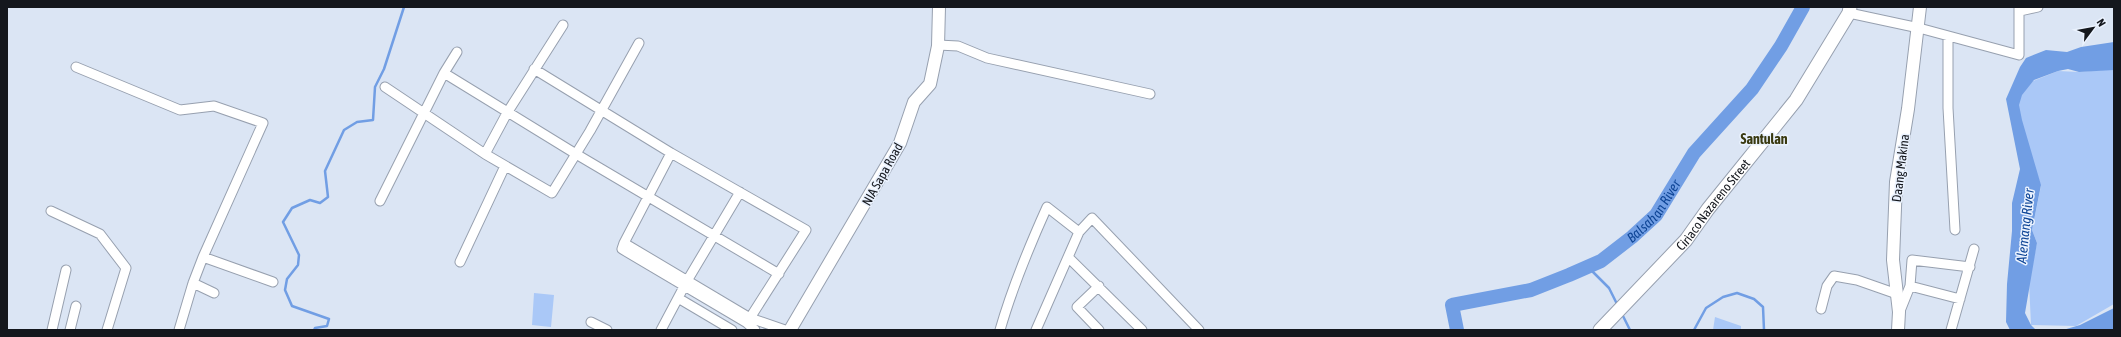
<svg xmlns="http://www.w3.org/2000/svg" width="2121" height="337" font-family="'Asap Condensed',sans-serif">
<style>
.green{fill:#aac8f7}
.water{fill:#719ee4}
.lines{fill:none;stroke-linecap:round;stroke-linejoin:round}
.stream{stroke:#719ee4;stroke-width:2.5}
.river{stroke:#719ee4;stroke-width:14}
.minor-casing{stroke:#97a0af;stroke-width:11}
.tertiary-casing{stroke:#97a0af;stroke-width:14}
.secondary-casing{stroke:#97a0af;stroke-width:15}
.minor{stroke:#fff;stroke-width:9}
.tertiary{stroke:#fff;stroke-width:12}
.secondary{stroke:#fff;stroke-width:13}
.labels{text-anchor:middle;stroke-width:3;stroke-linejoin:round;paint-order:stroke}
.street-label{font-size:13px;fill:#14171d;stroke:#eaf2fe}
.neighbourhood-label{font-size:14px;font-weight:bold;fill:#393910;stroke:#eaf2fe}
.water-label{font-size:14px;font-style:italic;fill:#0e4596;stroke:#eaf2fe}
</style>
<rect width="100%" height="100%" fill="#dbe5f4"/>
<path class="green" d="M2114,69V304L2076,326L2031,325L2029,282L2037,243L2032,230L2041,186L2014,102L2033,81L2058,71L2079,72Z
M534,293L554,295L551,327L532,325Z
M1715,317L1741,326V330H1713Z"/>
<path class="water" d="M2114,42V70L2079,72L2068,69L2058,71L2034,80L2022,95L2019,105L2022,120L2041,185L2032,230L2037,243L2025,313L2031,325L2036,330H2010L2006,322L2007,284L2012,231V203L2020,169L2006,99L2020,67L2026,58L2046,50L2067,52L2081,47Z
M2114,308V330H2063L2080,325Z"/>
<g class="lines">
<path class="stream" d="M1588,267L1609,288L1618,306
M1622,314L1630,330
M314,330L315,328L327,326L329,319L292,306L285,290L287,279L298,265L299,255L283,222L292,208L310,200L320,203L328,197L325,171L344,130L357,122L373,120L375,87L384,69L404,7
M1694,330L1706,308L1723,297L1737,293L1754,299L1763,307L1764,330"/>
<path class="river" id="s1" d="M1457,330L1452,305L1531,290L1569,275L1601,261L1632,237L1656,215L1694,153L1752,89L1781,46L1803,7"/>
<g class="minor-casing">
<path id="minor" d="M2020,11L2038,7
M1849,13L1919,28L2019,55V7
M1948,36V108L1955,230
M938,45L958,46L987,58L1150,94
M76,67L180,110L214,106L263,123L203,257
M534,69L671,153
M444,73L576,154L779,274
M385,87L485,154L552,193L590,131L639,43
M485,154L507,113L563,25
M380,201L444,73L457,52
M51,211L100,234L126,268L107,330
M624,243L671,153L806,230L750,318L785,330
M1068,257L1142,330
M460,262L505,166
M193,283L214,293
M1910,286L1960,299
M678,298L732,330
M1821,309L1827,286L1834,276L1857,280L1897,294
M1900,311L1910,286L1912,260L1970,267
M591,322L607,330
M748,322L750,318L624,243L622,249L747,323L755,330
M52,330L66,270
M70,330L76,306
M179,330L193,283L203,257L273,282
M661,330L687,281L740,192
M1000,330C1012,288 1029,247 1047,207L1079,232
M1036,330L1079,232L1092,218L1199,330
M1099,330L1077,307L1099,286
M1951,330L1974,249"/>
</g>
<g class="tertiary-casing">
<path id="tertiary" d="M790,330L900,143L914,102L930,84L938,46L939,7
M1898,330L1899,312L1893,260L1896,182L1908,109L1920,7"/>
</g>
<g class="secondary-casing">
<g id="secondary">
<path id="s2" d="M1600,330L1686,240L1708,209L1796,100L1849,13L1850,7"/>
</g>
</g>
<use href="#minor" class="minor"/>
<use href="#tertiary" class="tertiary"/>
<use href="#secondary" class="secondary"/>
</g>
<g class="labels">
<g class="street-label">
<text transform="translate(1900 168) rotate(-83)" y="5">Daang Makina</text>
<text transform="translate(882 174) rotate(-61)" y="5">NIA Sapa Road</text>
<text dy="5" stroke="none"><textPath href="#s2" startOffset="169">Ciriaco Nazareno Street</textPath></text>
</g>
<g class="neighbourhood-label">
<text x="1764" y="144">Santulan</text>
</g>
<g class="water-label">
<text dy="5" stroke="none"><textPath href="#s1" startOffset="255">Balsahan River</textPath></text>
<text transform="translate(2025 226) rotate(-84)" y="5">Alemang River</text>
</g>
</g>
<rect width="2121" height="337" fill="none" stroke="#14171d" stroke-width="16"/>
<g transform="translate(2093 28) rotate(58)" stroke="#eaf2fe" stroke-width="3" paint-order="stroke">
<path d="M0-3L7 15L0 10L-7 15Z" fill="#14171d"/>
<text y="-6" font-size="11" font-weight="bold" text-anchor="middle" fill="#14171d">N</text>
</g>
</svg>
